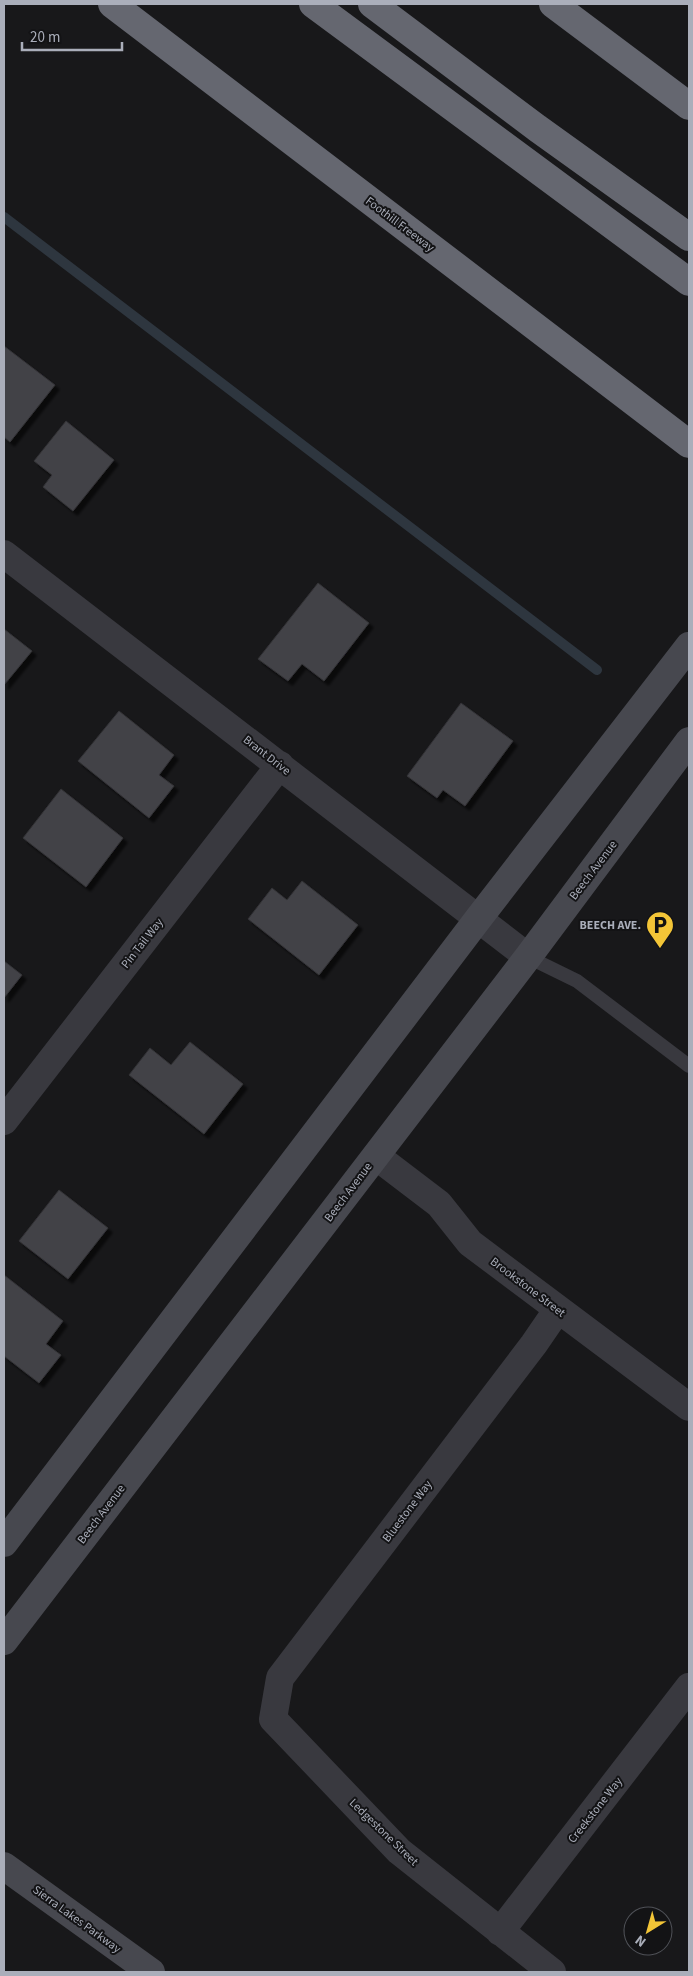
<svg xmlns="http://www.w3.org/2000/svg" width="693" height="1976" font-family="'Source Sans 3',sans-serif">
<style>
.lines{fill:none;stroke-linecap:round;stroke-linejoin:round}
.stream{stroke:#2e363f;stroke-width:10}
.building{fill:#424347;stroke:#333236;filter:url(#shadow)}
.lane{stroke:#39393f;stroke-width:14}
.street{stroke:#39393f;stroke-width:28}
.secondary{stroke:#47484f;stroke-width:28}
.highway{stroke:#656770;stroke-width:28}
.labels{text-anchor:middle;stroke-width:4;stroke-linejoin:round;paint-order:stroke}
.street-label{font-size:12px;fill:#aaaeba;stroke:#131315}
.poi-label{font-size:12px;font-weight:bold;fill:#aaaeba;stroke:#131315;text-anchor:end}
</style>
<defs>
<filter id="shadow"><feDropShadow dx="4.5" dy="4.5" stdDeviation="1" flood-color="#0009"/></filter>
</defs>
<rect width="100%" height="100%" fill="#18181a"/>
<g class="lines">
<path class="stream" d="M4,217L597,670"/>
</g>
<path class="building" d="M4,346L55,385L10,442L4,437Z
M66,421L114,460L73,511L43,487L52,475L34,461Z
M318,583L369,623L324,681L302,664L288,681L258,659Z
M4,629L32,651L4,685Z
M461,703L513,741L465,806L443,790L437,798L407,776Z
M119,711L174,755L159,775L174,786L149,818L78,761Z
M61,789L123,838L86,887L23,838Z
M302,881L358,925L319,975L248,919L272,888L287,900Z
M4,961L22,975L4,998Z
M190,1042L243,1084L204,1134L129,1075L150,1048L171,1065Z
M59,1190L108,1228L68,1279L19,1241Z
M4,1275L63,1321L46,1344L61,1355L39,1383L4,1356Z"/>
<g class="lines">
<path class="lane" d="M528,957L577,981L689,1066"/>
<path class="street" d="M4,554L528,957
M4,1121L280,765
M376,1156L439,1204L470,1243L689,1407
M500,1932L689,1687
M552,1972L399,1851L273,1719L280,1678L534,1344L558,1309"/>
<path class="secondary" d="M4,1543L478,919L689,646
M4,1641L528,957L689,741
M4,1866L151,1972"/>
<path class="highway" d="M112,4L689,444
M313,4L689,282
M372,4L537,128L689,237
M553,4L689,106"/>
</g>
<defs>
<g id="parking-pin" transform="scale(1.4375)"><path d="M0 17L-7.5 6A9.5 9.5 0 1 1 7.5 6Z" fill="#f3c537" stroke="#131315"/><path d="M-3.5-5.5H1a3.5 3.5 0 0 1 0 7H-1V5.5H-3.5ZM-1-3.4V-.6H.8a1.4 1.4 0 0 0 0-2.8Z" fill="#111"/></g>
</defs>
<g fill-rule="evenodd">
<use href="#parking-pin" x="660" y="925"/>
</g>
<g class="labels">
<g class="street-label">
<text transform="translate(400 224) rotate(37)" y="4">Foothill Freeway</text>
<text transform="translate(267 755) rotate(38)" y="4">Brant Drive</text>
<text transform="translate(593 870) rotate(-53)" y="4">Beech Avenue</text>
<text transform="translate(142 943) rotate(-52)" y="4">Pin Tail Way</text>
<text transform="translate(348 1192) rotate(-53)" y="4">Beech Avenue</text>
<text transform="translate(528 1287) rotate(37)" y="4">Brookstone Street</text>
<text transform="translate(407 1511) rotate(-53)" y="4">Bluestone Way</text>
<text transform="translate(101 1514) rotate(-53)" y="4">Beech Avenue</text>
<text transform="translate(595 1810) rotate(-52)" y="4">Creekstone Way</text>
<text transform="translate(384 1832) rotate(44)" y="4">Ledgestone Street</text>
<text transform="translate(77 1919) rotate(36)" y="4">Sierra Lakes Parkway</text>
</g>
<g class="poi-label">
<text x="641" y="929">BEECH AVE.</text>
</g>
</g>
<rect width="693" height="1976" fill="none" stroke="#aaaeba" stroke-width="10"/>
<g transform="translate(648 1931) rotate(217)"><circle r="24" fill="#131315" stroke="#4f5157"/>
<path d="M0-4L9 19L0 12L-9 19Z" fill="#f3c537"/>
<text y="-8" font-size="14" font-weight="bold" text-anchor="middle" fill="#aaaeba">N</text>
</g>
<path d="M22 42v8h100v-8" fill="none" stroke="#aaaeba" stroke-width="2.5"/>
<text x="30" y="42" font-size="15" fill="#aaaeba" stroke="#131315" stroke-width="4" paint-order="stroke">20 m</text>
</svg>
